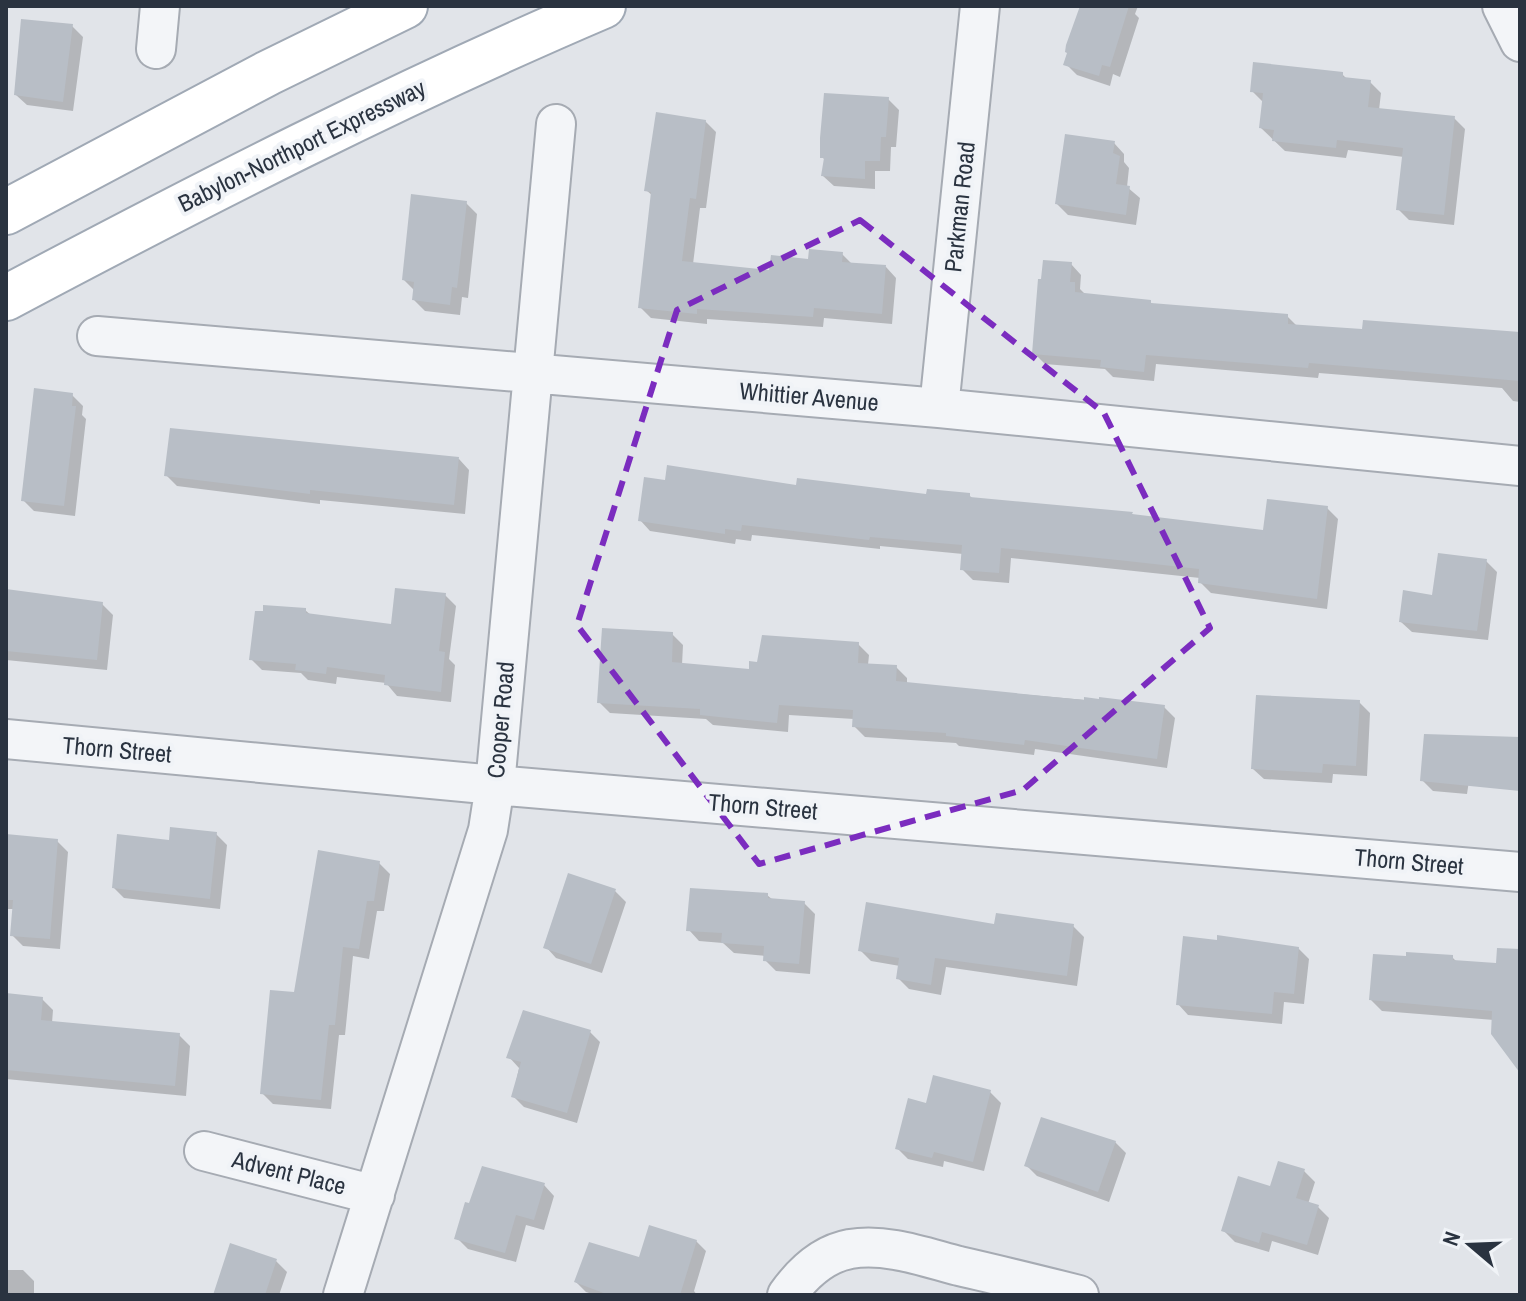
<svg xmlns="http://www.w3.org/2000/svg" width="1526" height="1301" font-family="'Archivo Narrow',sans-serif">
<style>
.shadow{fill:#0003}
.building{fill:#b8bec6}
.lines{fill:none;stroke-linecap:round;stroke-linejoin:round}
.minor-casing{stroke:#a6abb3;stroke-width:42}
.primary-casing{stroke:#a0a9b5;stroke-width:48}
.minor{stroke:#f3f5f8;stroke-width:38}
.primary{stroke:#fff;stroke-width:44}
.marked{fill:none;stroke:#7b2cbf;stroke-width:6;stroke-dasharray:16 10;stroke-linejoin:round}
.labels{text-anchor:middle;stroke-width:8;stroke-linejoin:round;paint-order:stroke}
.street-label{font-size:24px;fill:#2a3340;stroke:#f0f3f7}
</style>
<rect width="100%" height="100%" fill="#e1e4e9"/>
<path class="shadow" d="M1082,6H1138L1135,14L1139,18L1120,77L1113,74L1110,86L1077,75L1066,64Z
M72,26L83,37L73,111L27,105L16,95Z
M1342,74L1348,80L1370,82L1381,93L1379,110L1454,118L1465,129L1454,225L1409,220L1398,209L1404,157L1348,150L1346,158L1285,151L1261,128L1264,103L1252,91Z
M888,99L899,110L896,147H891L890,171H875V189L834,186L823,176L826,161L822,157Z
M705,121L716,132L706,208H700L693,264L771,273L842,254L852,264L886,267L896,278L892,324L824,318L823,327L707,319V324L651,318L640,307L653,196L646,190Z
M1114,143L1124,154V162L1129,168L1127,187L1140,198L1136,225L1068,215L1057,204Z
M466,203L477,214L468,298L462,297L460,315L425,311L414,300L415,291L404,280Z
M1071,264L1081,275L1080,289L1086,295L1150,302L1154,305L1287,316L1297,326L1364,331L1520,335V402L1513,401L1502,388L1319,373L1318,378L1156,364L1154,381L1113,377L1105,369L1045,364L1034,353Z
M72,395L83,406L82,415L86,419L75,516L34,511L23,500Z
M459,459L469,470L465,514L320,500V504L177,486L166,475Z
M667,482L798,487L928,496L969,495L974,500L1132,514L1135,517L1265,532L1327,508L1338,519L1327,609L1211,593L1200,582V578L1011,558L1009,583L973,580L962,569L963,554L880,546V549L752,535L751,541L736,539L735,544L650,531L640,520Z
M1486,561L1497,572L1488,640L1412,632L1401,622Z
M6,591L102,604L113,615L107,670L6,660Z
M445,595L456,606L449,659L455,665L451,702L397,696L386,683L337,677L336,684L308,680L301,673L262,670L251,659L305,610L312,616L393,627Z
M672,634L683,645L682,665L751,671L858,644L869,655L868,665L896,667L907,678V684L1164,707L1175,718L1167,768L1035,749L1034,755L959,746L956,743L865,737L854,726V719L789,715L788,732L713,725L706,719L610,713L599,702Z
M1359,702L1370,713L1367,776L1333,774L1332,783L1264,779L1253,769Z
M1474,748L1467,794L1433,791L1422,780Z
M216,834L227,845L220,909L124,898L114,888L171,842Z
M6,836L57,841L68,852L60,949L23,946L12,935L14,909H6Z
M379,863L390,874L384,911H377L369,959L353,956L345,1035H339L331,1109L273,1104L262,1093L296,994Z
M615,891L626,902L602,973L556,958L546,947Z
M767,895L773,900L804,903L815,914L810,974L776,971L765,960L766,956L734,953L723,943L699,941L689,930Z
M996,926H1073L1084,937L1077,986L946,967L941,995L909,989L898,978L900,966L871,961L860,950Z
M1298,948L1309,959L1304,1004L1284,1002L1282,1024L1188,1015L1178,1004Z
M1452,957L1457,962L1520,967V1056L1494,1020L1382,1011L1371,1000Z
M6,995L42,999L53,1010L52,1023L179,1035L190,1046L186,1096L6,1079Z
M590,1032L600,1042L577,1123L524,1107L513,1096L519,1068L509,1057Z
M990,1092L1001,1103L984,1171L944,1161L943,1167L908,1159L897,1148L927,1106Z
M1115,1142L1126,1153L1109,1202L1037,1176L1026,1165Z
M1304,1171L1315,1182L1308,1204L1318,1207L1329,1218L1318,1255L1272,1241L1269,1252L1235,1242L1224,1231L1272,1189Z
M544,1185L554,1196L544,1230L526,1225L516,1262L468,1249L457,1238Z
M696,1241L706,1251L694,1291L697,1295H595L586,1292L576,1282Z
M276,1261L287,1272L279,1295H215Z
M6,1270H23L34,1281V1295H6Z"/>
<path class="building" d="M1080,6H1129L1110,67L1102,65L1099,76L1063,65L1067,53L1065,52L1066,45Z
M21,19L73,24L63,102L14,95Z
M1253,62L1343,72V77L1371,80L1368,107L1455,116L1444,215L1396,210L1403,148L1337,140L1336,148L1272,141L1274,130L1259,128L1263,93L1250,92Z
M824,93L889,97L886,137H881L880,161H865V179L821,176L824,158H820V138Z
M656,112L706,120L696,199L690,198L682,261L769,270L771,255L808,259L809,249L843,252L842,262L886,265L882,314L814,308L813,317L697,309V314L638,308L651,192L644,191Z
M1065,134L1115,141L1113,153L1120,156L1116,184L1130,186L1126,215L1055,204Z
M411,194L467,201L457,288L452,287L450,305L412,300L414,282L402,280Z
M1043,260L1072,262L1070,282H1075V292L1151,300V303L1288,314V324L1362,329L1363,320L1520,332V381L1309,363L1308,368L1146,355L1144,372L1100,367L1101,360L1032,354L1038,279H1041Z
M34,388L73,393L72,406H76L64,506L21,501Z
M170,428L459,457L454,505L310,490V494L164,476Z
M667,465L796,485L797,478L926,494L927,489L970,493V497L1133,512L1132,514L1263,530L1267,499L1328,506L1317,599L1198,583L1199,569L1127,561L1001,548L999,573L960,570L962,545L870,537L869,540L742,525L741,531L725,529V534L638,521L644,477L665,480Z
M1438,553L1487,559L1477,631L1399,622L1403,590L1432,595Z
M395,588L446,593L439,651L445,652L441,692L384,685L385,675L327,667L326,674L295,670L296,664L249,660L255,611H263V605L306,608V613L391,624Z
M6,589L103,602L97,660L6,651Z
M602,628L673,632L672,662L749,669V661L757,662L762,635L859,642L858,663L897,665L896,681L1084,700V697L1099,699V697L1165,705L1157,759L1025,740L1024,745L946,736V733L852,727L853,710L779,705L777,723L700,715V709L597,703Z
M1256,695L1360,700L1356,766L1323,764L1322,773L1251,769Z
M1424,734L1520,737V791L1420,781Z
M170,827L217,832L210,899L112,888L117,834L169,840Z
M6,834L58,839L50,939L10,936L13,900H6Z
M318,850L380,861L374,901H367L359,949L343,947L335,1025H329L321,1100L260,1094L270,990L294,992Z
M568,873L616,889L591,964L543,948Z
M690,888L768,893V898L805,901L799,964L763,961L764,946L721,943L722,933L686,931Z
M866,902L994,924L996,913L1074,924L1067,976L935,958L931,985L896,979L899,958L858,951Z
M1217,935L1299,947L1294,994L1274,992L1272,1014L1176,1005L1183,936L1217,940Z
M1497,948L1520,949V1073L1491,1034L1492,1011L1369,1000L1373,954L1406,956V952L1453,955V960L1496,963Z
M6,993L43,997L41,1020L180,1033L175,1086L6,1070Z
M523,1010L591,1030L567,1113L511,1097L521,1062L506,1058Z
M933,1075L991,1090L973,1162L934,1152L932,1158L895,1149L908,1098L926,1103Z
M1041,1117L1116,1141L1098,1192L1024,1166Z
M1278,1161L1305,1169L1296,1198L1319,1205L1307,1245L1262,1232L1259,1243L1221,1231L1238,1176L1270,1186Z
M482,1166L545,1183L534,1220L516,1215L505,1253L454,1239L465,1202L469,1203Z
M649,1225L697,1240L680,1295H609L574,1282L589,1242L639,1257Z
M230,1243L277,1259L265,1295H213Z"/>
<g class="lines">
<g class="minor-casing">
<path id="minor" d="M1502,6L1520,42
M156,49L160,6
M97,336L939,408L1520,466
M939,408L980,6
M6,739L495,785L1520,872
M204,1151L375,1195
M343,1295L488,830L495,785L556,124
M787,1295C802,1274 823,1254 850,1249C887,1243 924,1257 959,1266C999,1275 1039,1285 1079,1295"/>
</g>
<g class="primary-casing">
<path id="primary" d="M6,212L268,73L405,6
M6,298C202,194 399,93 603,6"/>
</g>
<use href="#minor" class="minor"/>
<use href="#primary" class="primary"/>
</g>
<path class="marked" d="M860,220L1104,413L1210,628L1023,790L759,864L577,625L677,310Z"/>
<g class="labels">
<g class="street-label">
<text transform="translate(302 146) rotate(-26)" y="8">Babylon-Northport Expressway</text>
<text transform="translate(960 207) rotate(-84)" y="8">Parkman Road</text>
<text transform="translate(809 397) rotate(5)" y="8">Whittier Avenue</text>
<text transform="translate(501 720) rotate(-85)" y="8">Cooper Road</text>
<text transform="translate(117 750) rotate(5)" y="8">Thorn Street</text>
<text transform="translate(763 807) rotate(5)" y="8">Thorn Street</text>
<text transform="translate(1409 862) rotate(5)" y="8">Thorn Street</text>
<text transform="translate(289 1173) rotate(14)" y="8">Advent Place</text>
</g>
</g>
<rect width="1526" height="1301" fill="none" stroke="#2a3340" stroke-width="16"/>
<g transform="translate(1470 1245) rotate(289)" stroke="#f0f3f7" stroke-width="6" paint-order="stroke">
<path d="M0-6L14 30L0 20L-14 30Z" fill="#2a3340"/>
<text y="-12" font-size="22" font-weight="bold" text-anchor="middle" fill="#2a3340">N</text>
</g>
</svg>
